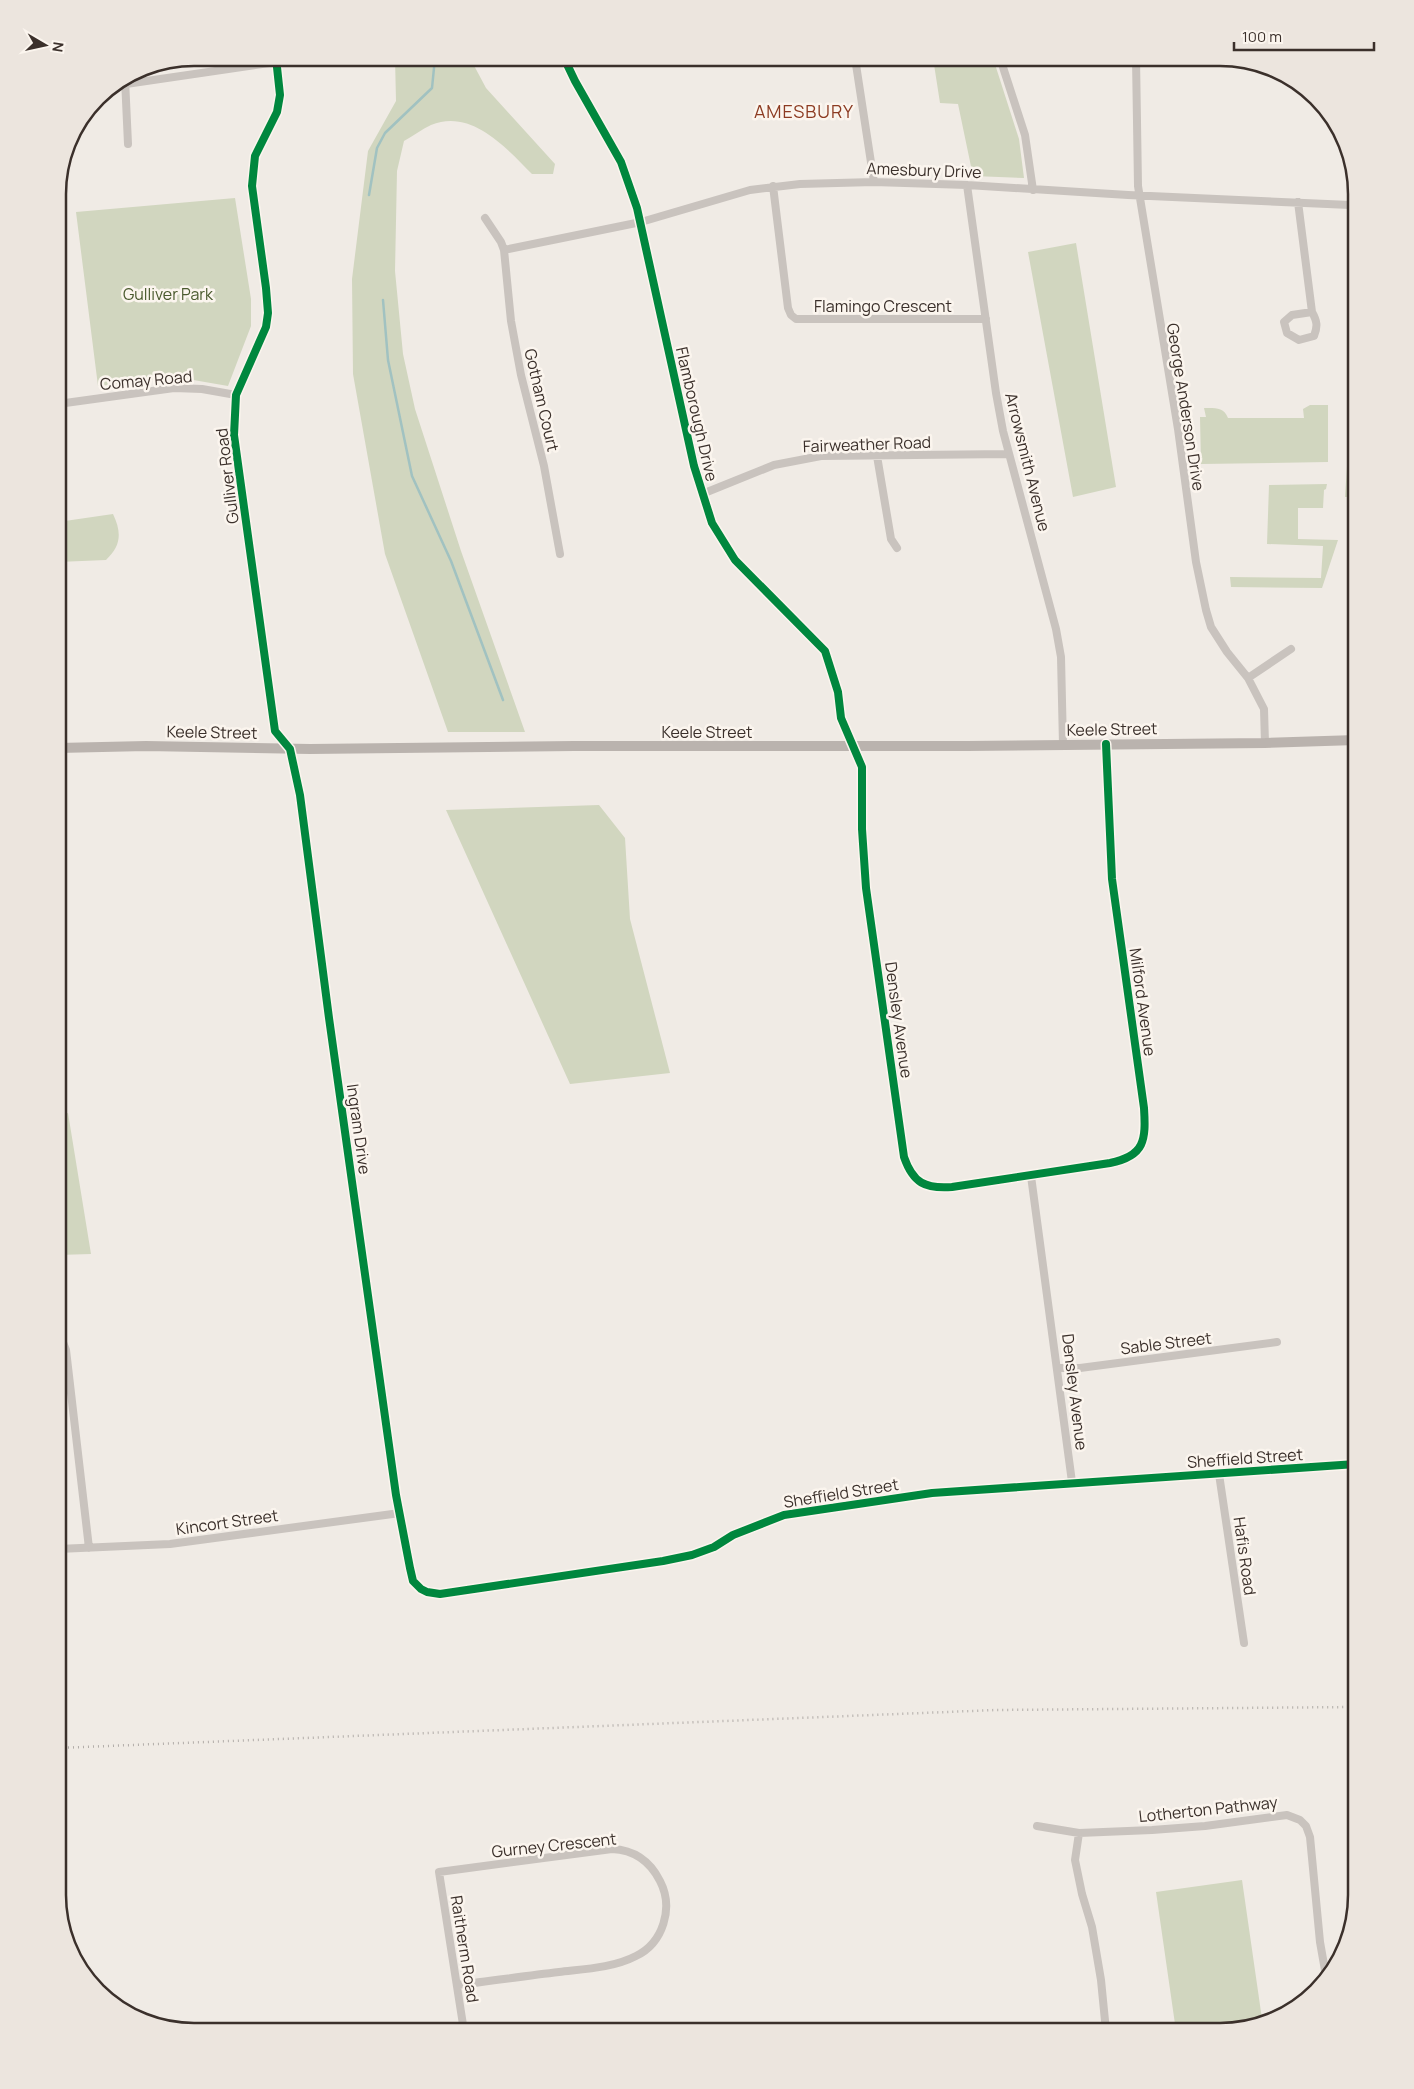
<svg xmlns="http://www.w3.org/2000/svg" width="1414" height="2089" font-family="Manrope,sans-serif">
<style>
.green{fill:#d1d6bf}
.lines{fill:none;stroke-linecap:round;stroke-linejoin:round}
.stream{stroke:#a1c2c1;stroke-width:2.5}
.minor{stroke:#c9c3be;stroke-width:8}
.tertiary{stroke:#c9c3be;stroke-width:9}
.secondary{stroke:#bab3ae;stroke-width:10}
.rail{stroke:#b1aca8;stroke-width:2.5;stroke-dasharray:1 4;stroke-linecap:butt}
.cycleway-casing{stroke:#fbf5ee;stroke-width:11}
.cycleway{stroke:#00873e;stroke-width:8}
.labels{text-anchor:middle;stroke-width:5;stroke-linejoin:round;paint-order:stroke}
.street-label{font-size:16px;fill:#3b302b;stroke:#fbf5ee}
.park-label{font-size:16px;fill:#4a5a2e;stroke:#fbf5ee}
.neighbourhood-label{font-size:18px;letter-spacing:1px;fill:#8c3b22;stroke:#fbf5ee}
.rim{fill:none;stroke:#3b302b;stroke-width:2.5}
</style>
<rect width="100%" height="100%" fill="#f0ebe5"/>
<path class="green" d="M395,58H470L486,88L555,164L553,174H532C507,149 472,108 431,125C422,129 413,136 404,141L397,171L395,271L403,354L415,409L461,551L525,732H448L385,554L353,374L352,279L368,151L396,101Z
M933,58H993L1019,139L1024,178L973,176L958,104L940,103Z
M235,198L251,299V326L228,386L176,377L98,386L76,212Z
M1076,243L1116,487L1073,497L1028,252Z
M1310,405H1328V462L1201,464L1200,417H1206L1204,408C1215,408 1224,407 1228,418H1304L1303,409Z
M1350,421H1356V497H1345Z
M1327,484L1326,489L1324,490L1323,508H1298V539L1338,540L1322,588L1231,587L1230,577L1321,578L1323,546L1267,544L1269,485Z
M113,514C122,533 121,546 106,560L58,562V522Z
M599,805L625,838L630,919L670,1073L570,1084L446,810Z
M68,1113L91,1254L58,1255V1115Z
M1242,1880L1262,2019L1176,2031L1156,1892Z"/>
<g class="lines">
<path class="stream" d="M369,195L377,148L385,133L432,88L435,58
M383,300L388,360L412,476L451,561L503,700"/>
<path class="minor" d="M564,58L575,81L621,162L637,208L694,466L712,523L735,560L825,651L838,692L841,718L862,767V829L866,888L904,1157C913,1183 925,1189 952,1187L1110,1163C1145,1156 1146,1140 1144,1108L1112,879L1106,744
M855,58L874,182
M1000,58L1025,135L1033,190
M1136,58L1138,186L1178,429L1196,562L1206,610L1211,627L1227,652L1248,678L1264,709L1265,743
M1206,58L1236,60
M125,79L128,144
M126,84L276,62
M967,185L996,393L1003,431L1056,629L1061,657L1063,745
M773,186L788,308L791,315L796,319H986
M1298,202L1312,312L1292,315L1284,322L1287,333L1299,340L1314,336C1318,326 1317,321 1312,312
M485,218L501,242L504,250L511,321L521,375L544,466L560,554
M504,250L641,222L750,190L800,184L874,182L967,185L1128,195L1350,205
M58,404L174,388L202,389L236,395
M877,456L891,539L897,548
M702,494L774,465L821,456L1009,454
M1248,678L1291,649
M1031,1176L1072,1482
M58,1330L66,1350L89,1548
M1058,1368H1080L1277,1342
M1219,1474L1244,1643
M58,1549L170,1544L400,1513
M1037,1826L1079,1833L1152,1830L1205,1826L1287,1815L1300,1820L1306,1826L1310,1837L1320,1942L1326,1976
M1079,1833L1075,1860L1082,1894L1092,1927L1101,1980L1106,2031
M457,1985C491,1981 525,1976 559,1972C584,1969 613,1968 636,1956C663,1943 674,1908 660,1881C650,1861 635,1850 612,1849L439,1872L464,2031"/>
<path class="tertiary" d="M276,58L280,95L277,112L255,156L252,186L266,288L268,313L266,327L236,395L234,435L275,731L290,749L300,795L329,1018L396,1495L410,1568L413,1581L421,1589L427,1592L440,1594L663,1561L692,1555L714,1547L733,1535L784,1515L932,1493L1356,1464"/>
<path class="secondary" d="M58,748L146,746L310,749L574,746H967L1265,743L1356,740"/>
<path class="rail" d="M58,1748L996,1710L1356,1707"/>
<g class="cycleway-casing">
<path id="cycleway" d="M276,58L280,95L277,112L255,156L252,186L266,288L268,313L266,327L236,395L234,435L275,731L290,749L300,795L329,1018L396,1495L410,1568L413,1581L421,1589L427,1592L440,1594L663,1561L692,1555L714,1547L733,1535L784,1515L932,1493L1356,1464
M564,58L575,81L621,162L637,208L694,466L712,523L735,560L825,651L838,692L841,718L862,767V829L866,888L904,1157C913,1183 925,1189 952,1187L1110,1163C1145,1156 1146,1140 1144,1108L1112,879L1106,744"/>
</g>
<use href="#cycleway" class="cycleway"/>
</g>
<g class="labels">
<g class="street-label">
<text transform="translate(924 170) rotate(2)" y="6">Amesbury Drive</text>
<text x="883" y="312">Flamingo Crescent</text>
<text transform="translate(146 380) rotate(-5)" y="6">Comay Road</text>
<text transform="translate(542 400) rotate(77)" y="6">Gotham Court</text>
<text transform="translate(1186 407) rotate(81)" y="6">George Anderson Drive</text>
<text transform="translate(697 414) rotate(77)" y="6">Flamborough Drive</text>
<text transform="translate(867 444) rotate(-2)" y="6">Fairweather Road</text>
<text transform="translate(1028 462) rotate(76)" y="6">Arrowsmith Avenue</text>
<text transform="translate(227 476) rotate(-97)" y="6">Gulliver Road</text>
<text transform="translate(1112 729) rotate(-1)" y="6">Keele Street</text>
<text transform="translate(212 732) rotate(1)" y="6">Keele Street</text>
<text x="707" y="738">Keele Street</text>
<text transform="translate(1143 1002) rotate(82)" y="6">Milford Avenue</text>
<text transform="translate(899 1020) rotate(82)" y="6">Densley Avenue</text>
<text transform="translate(359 1129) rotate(82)" y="6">Ingram Drive</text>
<text transform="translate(1166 1343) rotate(-7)" y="6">Sable Street</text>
<text transform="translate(1075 1392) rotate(83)" y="6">Densley Avenue</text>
<text transform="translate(1245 1458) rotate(-4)" y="6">Sheffield Street</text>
<text transform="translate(841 1493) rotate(-9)" y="6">Sheffield Street</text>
<text transform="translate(227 1522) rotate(-8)" y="6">Kincort Street</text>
<text transform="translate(1245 1556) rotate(82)" y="6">Hafis Road</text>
<text transform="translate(1208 1809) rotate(-6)" y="6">Lotherton Pathway</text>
<text transform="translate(554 1845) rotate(-6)" y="6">Gurney Crescent</text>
<text transform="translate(465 1949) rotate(81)" y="6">Raitherm Road</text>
</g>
<g class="park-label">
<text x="168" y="300">Gulliver Park</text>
</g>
<g class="neighbourhood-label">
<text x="804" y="118">AMESBURY</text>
</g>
</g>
<path d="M0 0H1414V2089H0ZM194 66H1220A128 128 0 0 1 1348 194V1895A128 128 0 0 1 1220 2023H194A128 128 0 0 1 66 1895V194A128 128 0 0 1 194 66Z" fill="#ece5de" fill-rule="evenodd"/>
<path class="rim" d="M194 66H1220A128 128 0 0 1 1348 194V1895A128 128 0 0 1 1220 2023H194A128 128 0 0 1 66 1895V194A128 128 0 0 1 194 66Z"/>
<g transform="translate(45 45) rotate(99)" stroke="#fbf5ee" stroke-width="4" paint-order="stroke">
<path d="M0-4L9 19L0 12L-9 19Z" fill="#3b302b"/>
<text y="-8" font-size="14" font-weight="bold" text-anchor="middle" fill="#3b302b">N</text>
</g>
<path d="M1234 42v8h140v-8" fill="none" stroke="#3b302b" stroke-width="2.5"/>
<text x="1242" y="42" font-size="15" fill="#3b302b" stroke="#fbf5ee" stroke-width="4" paint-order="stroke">100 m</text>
</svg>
